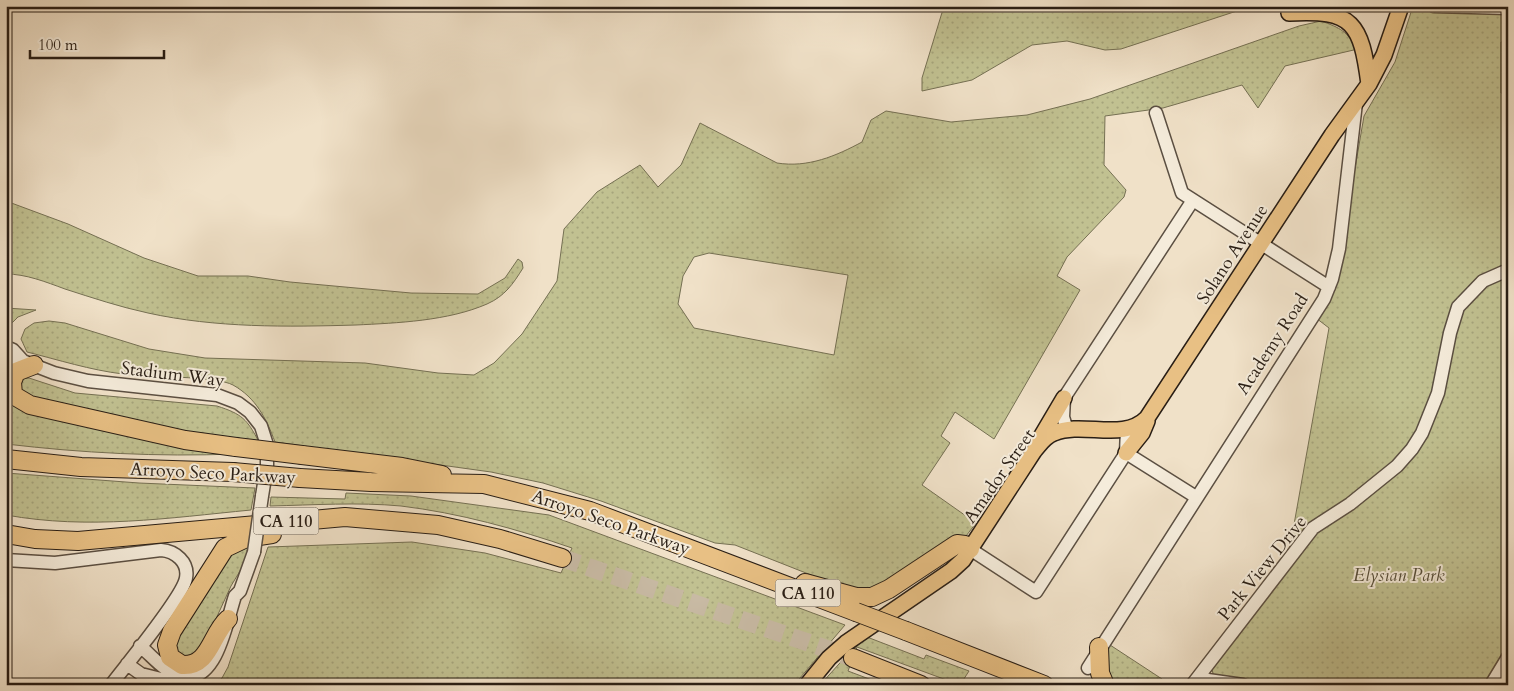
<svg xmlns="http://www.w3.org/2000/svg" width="1514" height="691" font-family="Cardo,serif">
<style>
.grass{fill:url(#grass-dots);stroke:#757053;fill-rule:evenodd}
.pitch{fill:#c1c191;stroke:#757053}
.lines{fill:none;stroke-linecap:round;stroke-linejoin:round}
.highway-tunnel{stroke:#c8baa4;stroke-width:18;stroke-dasharray:18 9;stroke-linecap:butt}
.minor-casing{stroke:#5b4f42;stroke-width:15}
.major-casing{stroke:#291e15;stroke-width:18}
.highway-casing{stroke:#291e15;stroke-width:20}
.minor{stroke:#f5ecdb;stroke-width:12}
.major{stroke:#e8c084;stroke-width:15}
.highway{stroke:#e8c084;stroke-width:18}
.minor-bridge-casing{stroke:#5b4f42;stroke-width:15;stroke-linecap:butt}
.highway-bridge-casing{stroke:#291e15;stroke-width:20;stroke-linecap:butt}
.minor-bridge{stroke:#f5ecdb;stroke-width:12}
.highway-bridge{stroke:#e8c084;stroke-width:18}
.labels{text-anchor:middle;stroke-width:4;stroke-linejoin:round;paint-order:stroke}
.shield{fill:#f5ecdb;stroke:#665c50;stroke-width:1}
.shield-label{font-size:16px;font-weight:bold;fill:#291e15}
.street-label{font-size:18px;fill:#291e15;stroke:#f5ecdb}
.park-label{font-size:18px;font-style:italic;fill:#574f3a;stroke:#f5ecdb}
</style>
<defs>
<pattern id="grass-dots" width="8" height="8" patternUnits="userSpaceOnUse" patternTransform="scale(1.25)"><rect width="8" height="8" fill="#c1c191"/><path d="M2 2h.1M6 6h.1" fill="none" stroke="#a6a57c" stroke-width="1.8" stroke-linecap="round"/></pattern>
</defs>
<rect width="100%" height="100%" fill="#f0e1c8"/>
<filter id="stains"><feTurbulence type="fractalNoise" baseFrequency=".004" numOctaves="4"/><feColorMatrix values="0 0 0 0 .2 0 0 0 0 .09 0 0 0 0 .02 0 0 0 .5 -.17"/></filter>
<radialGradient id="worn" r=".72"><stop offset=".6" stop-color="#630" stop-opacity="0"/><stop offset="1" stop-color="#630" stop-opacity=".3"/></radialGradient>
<path class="grass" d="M944,6H1252L1121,49L1105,50L1067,41L1032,45L972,80L922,91V78Z
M1413,6H1508V685H1207L1213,674L1212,669L1292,561L1295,540L1290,547L1329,328L1316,318L1341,250L1364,116L1395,62Z
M1321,21C1341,28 1346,31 1358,49L1285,66L1258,108L1242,85L1163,108L1105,116L1104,165L1126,190L1124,197L1067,257L1057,276L1080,290L994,439L955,412L941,436L950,443L922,485L976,523L966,536L868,593L849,590L735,545L715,543L601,501L543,483L491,472L275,442C266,418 256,398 233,385C217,376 145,377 123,374C90,370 59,360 27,352L21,339L25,329L34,323L49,321L65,323L149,349L205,358L365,363L438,373L474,375L494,363L522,334L557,281L564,229L597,192L640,165L658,187L681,165L700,123L777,163C808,168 836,156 862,142L871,120L886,111L951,122L1027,115L1090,99L1299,26ZM709,253L848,275L834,355L694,328L678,304L683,276L694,257Z
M6,201L68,224L144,258L198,276H248L290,282L411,293L478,294L505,278L518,259L522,262L523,268C513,284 505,296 487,304C448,321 397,323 356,325C287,327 216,328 148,313C120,307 93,298 65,289C46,282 26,274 6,274Z
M6,308L36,310L18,317L6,329Z
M29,378L75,393L217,406C242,414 247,419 259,442H236L36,400C25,394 19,392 21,379Z
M6,397L235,454C158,457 82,453 6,444Z
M6,473L139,483L255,488L251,510C168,518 89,530 6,515Z
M346,493L411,496L549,515L845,625L794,685H214L222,678L228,667L268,547L412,542L485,553L561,573L572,548C517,529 459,513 401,506C358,502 313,505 270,506L271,497L345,499Z
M249,543L246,561L231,586L198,658L186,661L177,655L174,646L179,635L230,551Z
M867,637L924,659L926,655L969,671L960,685L857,647L848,671L885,685H820L848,654Z
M1107,643L1162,679L1160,682L1165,685H1113L1109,681Z"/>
<path class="pitch" d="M1501,42H1508V93H1501Z"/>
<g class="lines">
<path class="highway-tunnel" d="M562,558L850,657"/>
<g class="minor-casing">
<path id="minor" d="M1434,6L1508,8
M1156,113L1182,193L1329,287
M6,347L13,350L23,361
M6,362L23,361L54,373L88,381L217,395L238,403L250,412L261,426L267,445V465L262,496
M1067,430L1063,417L1064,398L1193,200
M1126,453L1196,497
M970,549L1036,592L1126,453L1127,429
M6,560L55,563L161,550C175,551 189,562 186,578C183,597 126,665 111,685
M140,646C151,655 163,670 176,675C217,690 226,622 235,596L240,591L254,552
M127,664L141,674L185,685
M1088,668L1324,299L1332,279L1339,249L1356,103
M1200,675L1208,680L1243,685
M1192,685L1313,528L1350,504L1397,466L1412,449L1422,433L1438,393L1450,333L1458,307L1483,281L1508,270
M1491,685L1508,657"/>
</g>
<g class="major-casing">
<path id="major" d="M1289,13C1354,9 1361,24 1369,84
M1038,442L1064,398
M1126,453L1142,433L1147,421
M807,685L829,658L846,643L951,571L963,560L1034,451C1040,444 1045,436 1054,433C1084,421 1123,442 1147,418L1332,135L1369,84L1384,55L1401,6"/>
</g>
<g class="highway-casing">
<path id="highway" d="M6,388L13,395L30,405L185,440L236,447
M13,395L12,382L16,372L34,365
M302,455L402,467L442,475
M6,459L81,467L233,472
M300,478L371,482L484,484L590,511L856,612
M6,534L35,539L78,541L345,517L438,525L500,539L562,558
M805,583L856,597H872L889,589L957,544L965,545L970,549
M228,619C211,634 210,667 182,665L170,657L167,645L172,631L225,548L246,538L272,534
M906,631L1044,685
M1099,647L1100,673L1105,685
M853,658L921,685"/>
</g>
<use href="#minor" class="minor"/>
<use href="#major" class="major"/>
<use href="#highway" class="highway"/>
<g class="minor-bridge-casing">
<path id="minor-bridge" d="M254,552L262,496"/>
</g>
<g class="highway-bridge-casing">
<path id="highway-bridge" d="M236,447L302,455
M233,472L300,478
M856,612L906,631"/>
</g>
<use href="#minor-bridge" class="minor-bridge"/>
<use href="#highway-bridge" class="highway-bridge"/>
</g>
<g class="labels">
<g class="shield">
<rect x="253.5" y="507.5" width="65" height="27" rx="4"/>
<rect x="775.5" y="579.5" width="65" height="27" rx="4"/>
</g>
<g class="shield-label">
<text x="286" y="527">CA 110</text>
<text x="808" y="599">CA 110</text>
</g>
<g class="street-label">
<text transform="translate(1232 254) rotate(-57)" y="6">Solano Avenue</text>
<text transform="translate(1272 344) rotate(-57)" y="6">Academy Road</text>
<text transform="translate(173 374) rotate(7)" y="6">Stadium Way</text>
<text transform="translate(213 473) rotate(3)" y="6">Arroyo Seco Parkway</text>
<text transform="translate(999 476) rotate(-55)" y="6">Amador Street</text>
<text transform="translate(611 522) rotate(19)" y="6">Arroyo Seco Parkway</text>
<text transform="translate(1262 568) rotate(-51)" y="6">Park View Drive</text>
</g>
<g class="park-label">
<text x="1399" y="581">Elysian Park</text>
</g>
</g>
<rect width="1514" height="691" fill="none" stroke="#f0e1c8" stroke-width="25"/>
<rect x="8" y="8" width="1499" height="676" fill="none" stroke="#291e15" stroke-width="2.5"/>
<rect x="12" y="12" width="1489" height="666" fill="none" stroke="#291e15"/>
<path d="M30 50v8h134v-8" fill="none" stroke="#291e15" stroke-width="2.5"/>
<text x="38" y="50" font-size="15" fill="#291e15" stroke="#f5ecdb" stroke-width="4" paint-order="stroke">100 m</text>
<rect width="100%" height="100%" filter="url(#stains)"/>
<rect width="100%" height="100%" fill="url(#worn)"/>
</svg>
